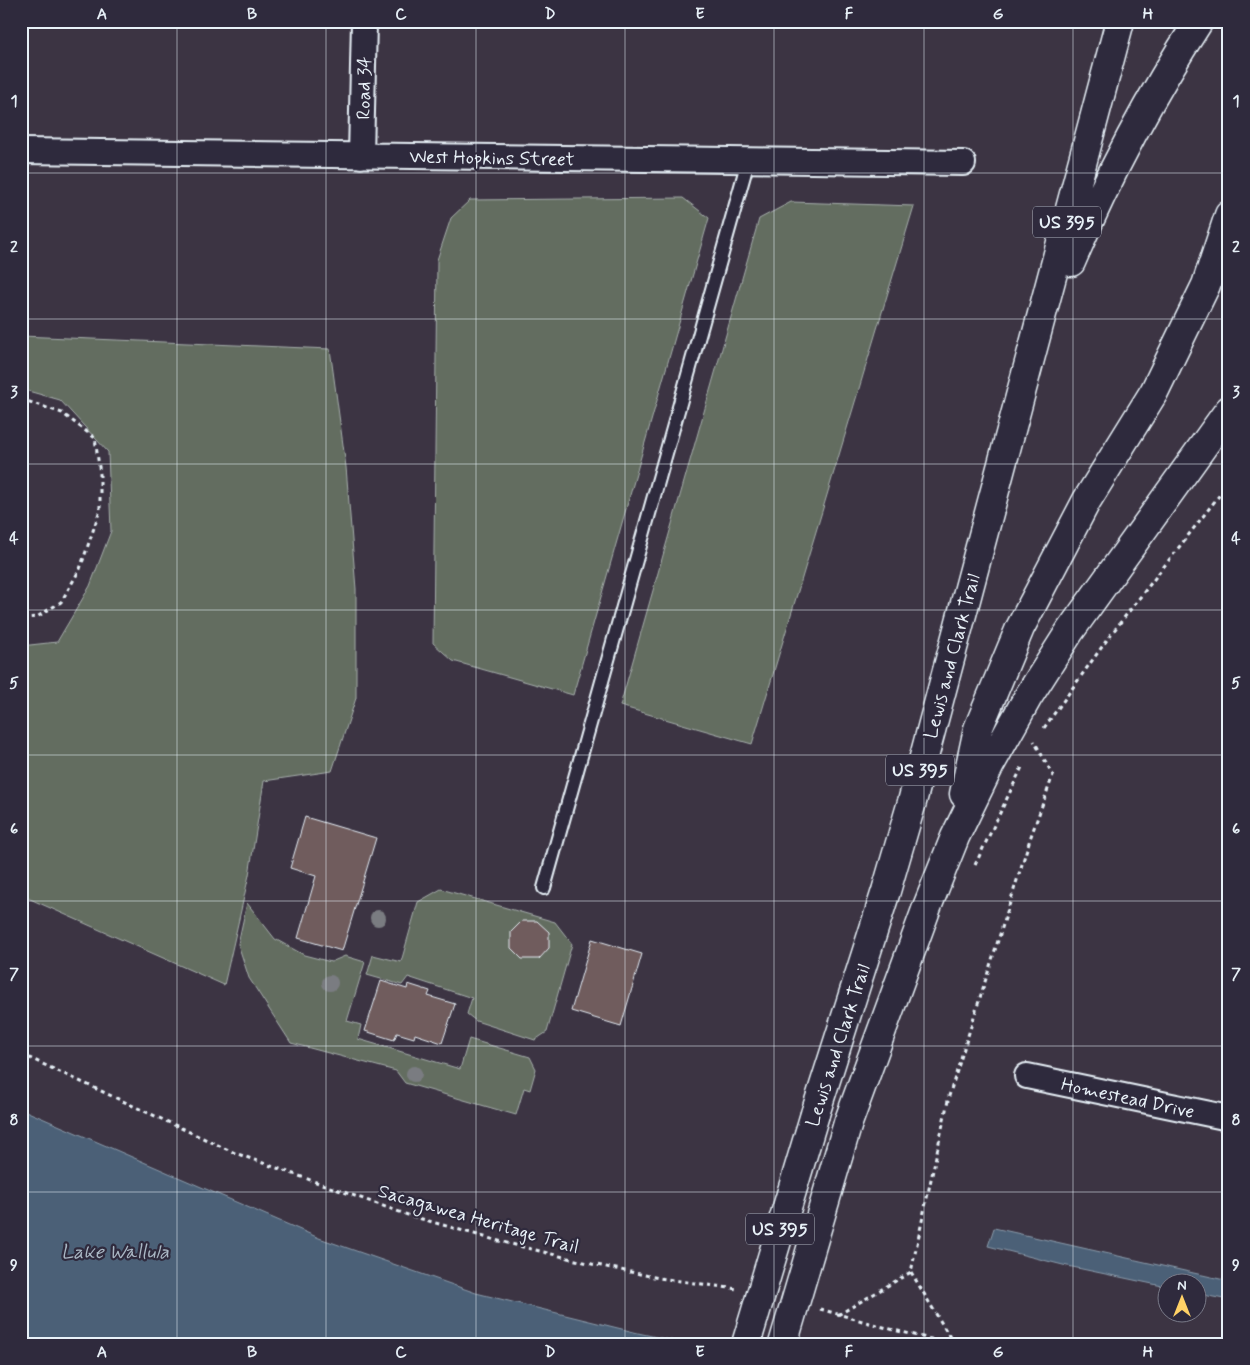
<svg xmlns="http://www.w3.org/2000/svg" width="1250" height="1365" font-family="Mynerve,sans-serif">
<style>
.green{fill:#646d61;stroke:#a6afac}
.water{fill:#4c6177;stroke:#8a9bab}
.building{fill:#6f5b5d;stroke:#e8f1f8}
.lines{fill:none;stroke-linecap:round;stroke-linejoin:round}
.lane-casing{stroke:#e8f1f8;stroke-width:16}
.street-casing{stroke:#e8f1f8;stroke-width:28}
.highway-casing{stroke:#e8f1f8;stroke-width:31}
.path{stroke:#e8f1f8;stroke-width:3;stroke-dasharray:4 4;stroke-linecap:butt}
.lane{stroke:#2f2a3d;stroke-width:12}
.street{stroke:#2f2a3d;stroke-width:24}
.highway{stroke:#2f2a3d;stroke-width:28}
.highway-bridge-casing{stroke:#e8f1f8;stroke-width:31;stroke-linecap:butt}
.highway-bridge{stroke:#2f2a3d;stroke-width:28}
.tree{fill:#7a7c81}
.grid{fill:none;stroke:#e8f1f8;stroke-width:1;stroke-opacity:0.55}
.labels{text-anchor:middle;stroke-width:4.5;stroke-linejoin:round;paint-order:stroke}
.shield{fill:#2f2a3d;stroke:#b0b5c0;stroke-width:1}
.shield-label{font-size:18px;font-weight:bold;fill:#e8f1f8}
.street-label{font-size:19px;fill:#e8f1f8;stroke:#2f2a3d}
.water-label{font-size:20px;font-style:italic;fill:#aab7c4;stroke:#2f2a3d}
.neatline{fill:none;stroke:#e8f1f8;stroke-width:2}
.grid-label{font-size:16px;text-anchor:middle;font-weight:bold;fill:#e8f1f8}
</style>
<rect width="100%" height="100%" fill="#3c3443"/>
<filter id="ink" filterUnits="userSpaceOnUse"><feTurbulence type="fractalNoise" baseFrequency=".02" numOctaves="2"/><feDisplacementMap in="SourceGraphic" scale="10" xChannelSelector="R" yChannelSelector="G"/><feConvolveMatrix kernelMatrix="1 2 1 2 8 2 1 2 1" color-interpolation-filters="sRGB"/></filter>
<g filter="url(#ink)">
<path class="green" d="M683,198L709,218L573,695L453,661L433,643L437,260L451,218L470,200Z
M791,202L914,206L752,744L620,706L759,219Z
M21,336L330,349L346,467L356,589V698L332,771L264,781L249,875L224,985L21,895V646L57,642L90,586L111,531L108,452L60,400L21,389Z
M441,889L555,922L572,944L547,1032L535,1040L476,1021L467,1014L472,998L408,977L402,985L367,975L373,955L401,962L418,902Z
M247,903L275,939L304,955L331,962L345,956L365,962L347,1021L361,1025L358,1039L460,1069L469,1039L530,1057L536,1069L530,1090L524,1088L516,1115L405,1083L396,1071L291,1043L249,978L238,944Z"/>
<path class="water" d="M21,1109L319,1238L476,1293L638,1333L689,1344H21Z
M994,1228L1229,1281V1300L1198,1294V1282H1168L1167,1287L1063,1265L988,1246Z"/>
<path class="building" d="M305,817L376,838L342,951L298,938L316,876L290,868Z
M522,921H537L549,932V948L539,959H522L511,948V932Z
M592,939L642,954L621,1026L571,1011Z
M381,981L407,989L408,984L430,991L428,996L455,1004L442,1043L415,1034L414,1038L397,1033L394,1040L365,1031Z"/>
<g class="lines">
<g class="lane-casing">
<path id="lane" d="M544,888L748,161"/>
</g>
<g class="street-casing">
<path id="street" d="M21,151L963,163
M361,156L364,21
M1027,1076L1229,1118"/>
</g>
<g class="highway-casing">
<path id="highway" d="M1071,262C1107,178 1149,98 1199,21
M964,794L978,729L1020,628L1087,500L1154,392L1206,285L1229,215
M815,1114L886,891L912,802L1120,21
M848,1123L927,907L955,837L990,765L1028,697L1070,631L1229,410"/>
</g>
<path class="path" d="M21,399L62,413L95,438L100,474V510L80,569L61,602L37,617L21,618
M1044,728L1109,637L1229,483
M975,865L1022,767
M21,1054L235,1153L408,1215L495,1240L592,1264L659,1278L737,1289
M911,1272L954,1344
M820,1309L894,1330L951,1344
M838,1315L911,1272L949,1096L1030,839L1053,775L1034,741"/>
<use href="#lane" class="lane"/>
<use href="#street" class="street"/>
<use href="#highway" class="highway"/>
<g class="highway-bridge-casing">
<path id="highway-bridge" d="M746,1344L815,1114
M783,1344L848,1123"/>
</g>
<use href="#highway-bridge" class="highway-bridge"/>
</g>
<g class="tree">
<circle cx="378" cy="918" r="8"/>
<circle cx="330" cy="983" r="8"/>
<circle cx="414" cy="1074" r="8"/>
</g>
</g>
<path class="grid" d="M177,21V1344M326,21V1344M476,21V1344M625,21V1344M774,21V1344M924,21V1344M1073,21V1344M21,173H1229M21,319H1229M21,464H1229M21,610H1229M21,755H1229M21,901H1229M21,1046H1229M21,1192H1229"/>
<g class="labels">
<g class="shield">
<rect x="1033" y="206.5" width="68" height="31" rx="4"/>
<rect x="886" y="754.5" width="68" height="31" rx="4"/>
<rect x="746" y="1213.5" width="68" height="31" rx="4"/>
</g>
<g class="shield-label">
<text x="1067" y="228">US 395</text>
<text x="920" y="776">US 395</text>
<text x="780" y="1235">US 395</text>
</g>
<g class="street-label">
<text transform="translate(363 88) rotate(-89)" y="7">Road 34</text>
<text transform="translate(492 157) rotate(1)" y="7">West Hopkins Street</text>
<text transform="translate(951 656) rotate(-75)" y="7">Lewis and Clark Trail</text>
<text transform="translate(837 1045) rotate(-72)" y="7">Lewis and Clark Trail</text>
<text transform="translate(1128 1097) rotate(12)" y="7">Homestead Drive</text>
<text transform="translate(479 1218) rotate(16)" y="7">Sacagawea Heritage Trail</text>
</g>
<g class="water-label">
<text x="115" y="1258">Lake Wallula</text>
</g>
</g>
<rect width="1250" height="1365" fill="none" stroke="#2f2a3d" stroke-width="55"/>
<g transform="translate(1182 1298)"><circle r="24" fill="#2f2a3d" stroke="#797a88"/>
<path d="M0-4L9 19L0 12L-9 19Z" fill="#ffd166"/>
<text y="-8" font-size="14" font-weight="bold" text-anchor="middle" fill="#e8f1f8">N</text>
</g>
<rect x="28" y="28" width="1194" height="1310" class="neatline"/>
<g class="grid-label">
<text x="102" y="19">A</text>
<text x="252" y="19">B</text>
<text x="401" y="19">C</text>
<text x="550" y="19">D</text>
<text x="700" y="19">E</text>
<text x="849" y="19">F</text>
<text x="998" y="19">G</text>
<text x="1148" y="19">H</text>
<text x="14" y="106">1</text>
<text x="1236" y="106">1</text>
<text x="14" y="252">2</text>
<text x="1236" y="252">2</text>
<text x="14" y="397">3</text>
<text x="1236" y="397">3</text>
<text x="14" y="543">4</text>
<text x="1236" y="543">4</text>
<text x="14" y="688">5</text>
<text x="1236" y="688">5</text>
<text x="14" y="834">6</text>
<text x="1236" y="834">6</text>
<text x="14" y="979">7</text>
<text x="1236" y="979">7</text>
<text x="14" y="1125">8</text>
<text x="1236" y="1125">8</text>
<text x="14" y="1270">9</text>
<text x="1236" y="1270">9</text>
<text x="102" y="1357">A</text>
<text x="252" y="1357">B</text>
<text x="401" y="1357">C</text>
<text x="550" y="1357">D</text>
<text x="700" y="1357">E</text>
<text x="849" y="1357">F</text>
<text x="998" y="1357">G</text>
<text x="1148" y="1357">H</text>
</g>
</svg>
